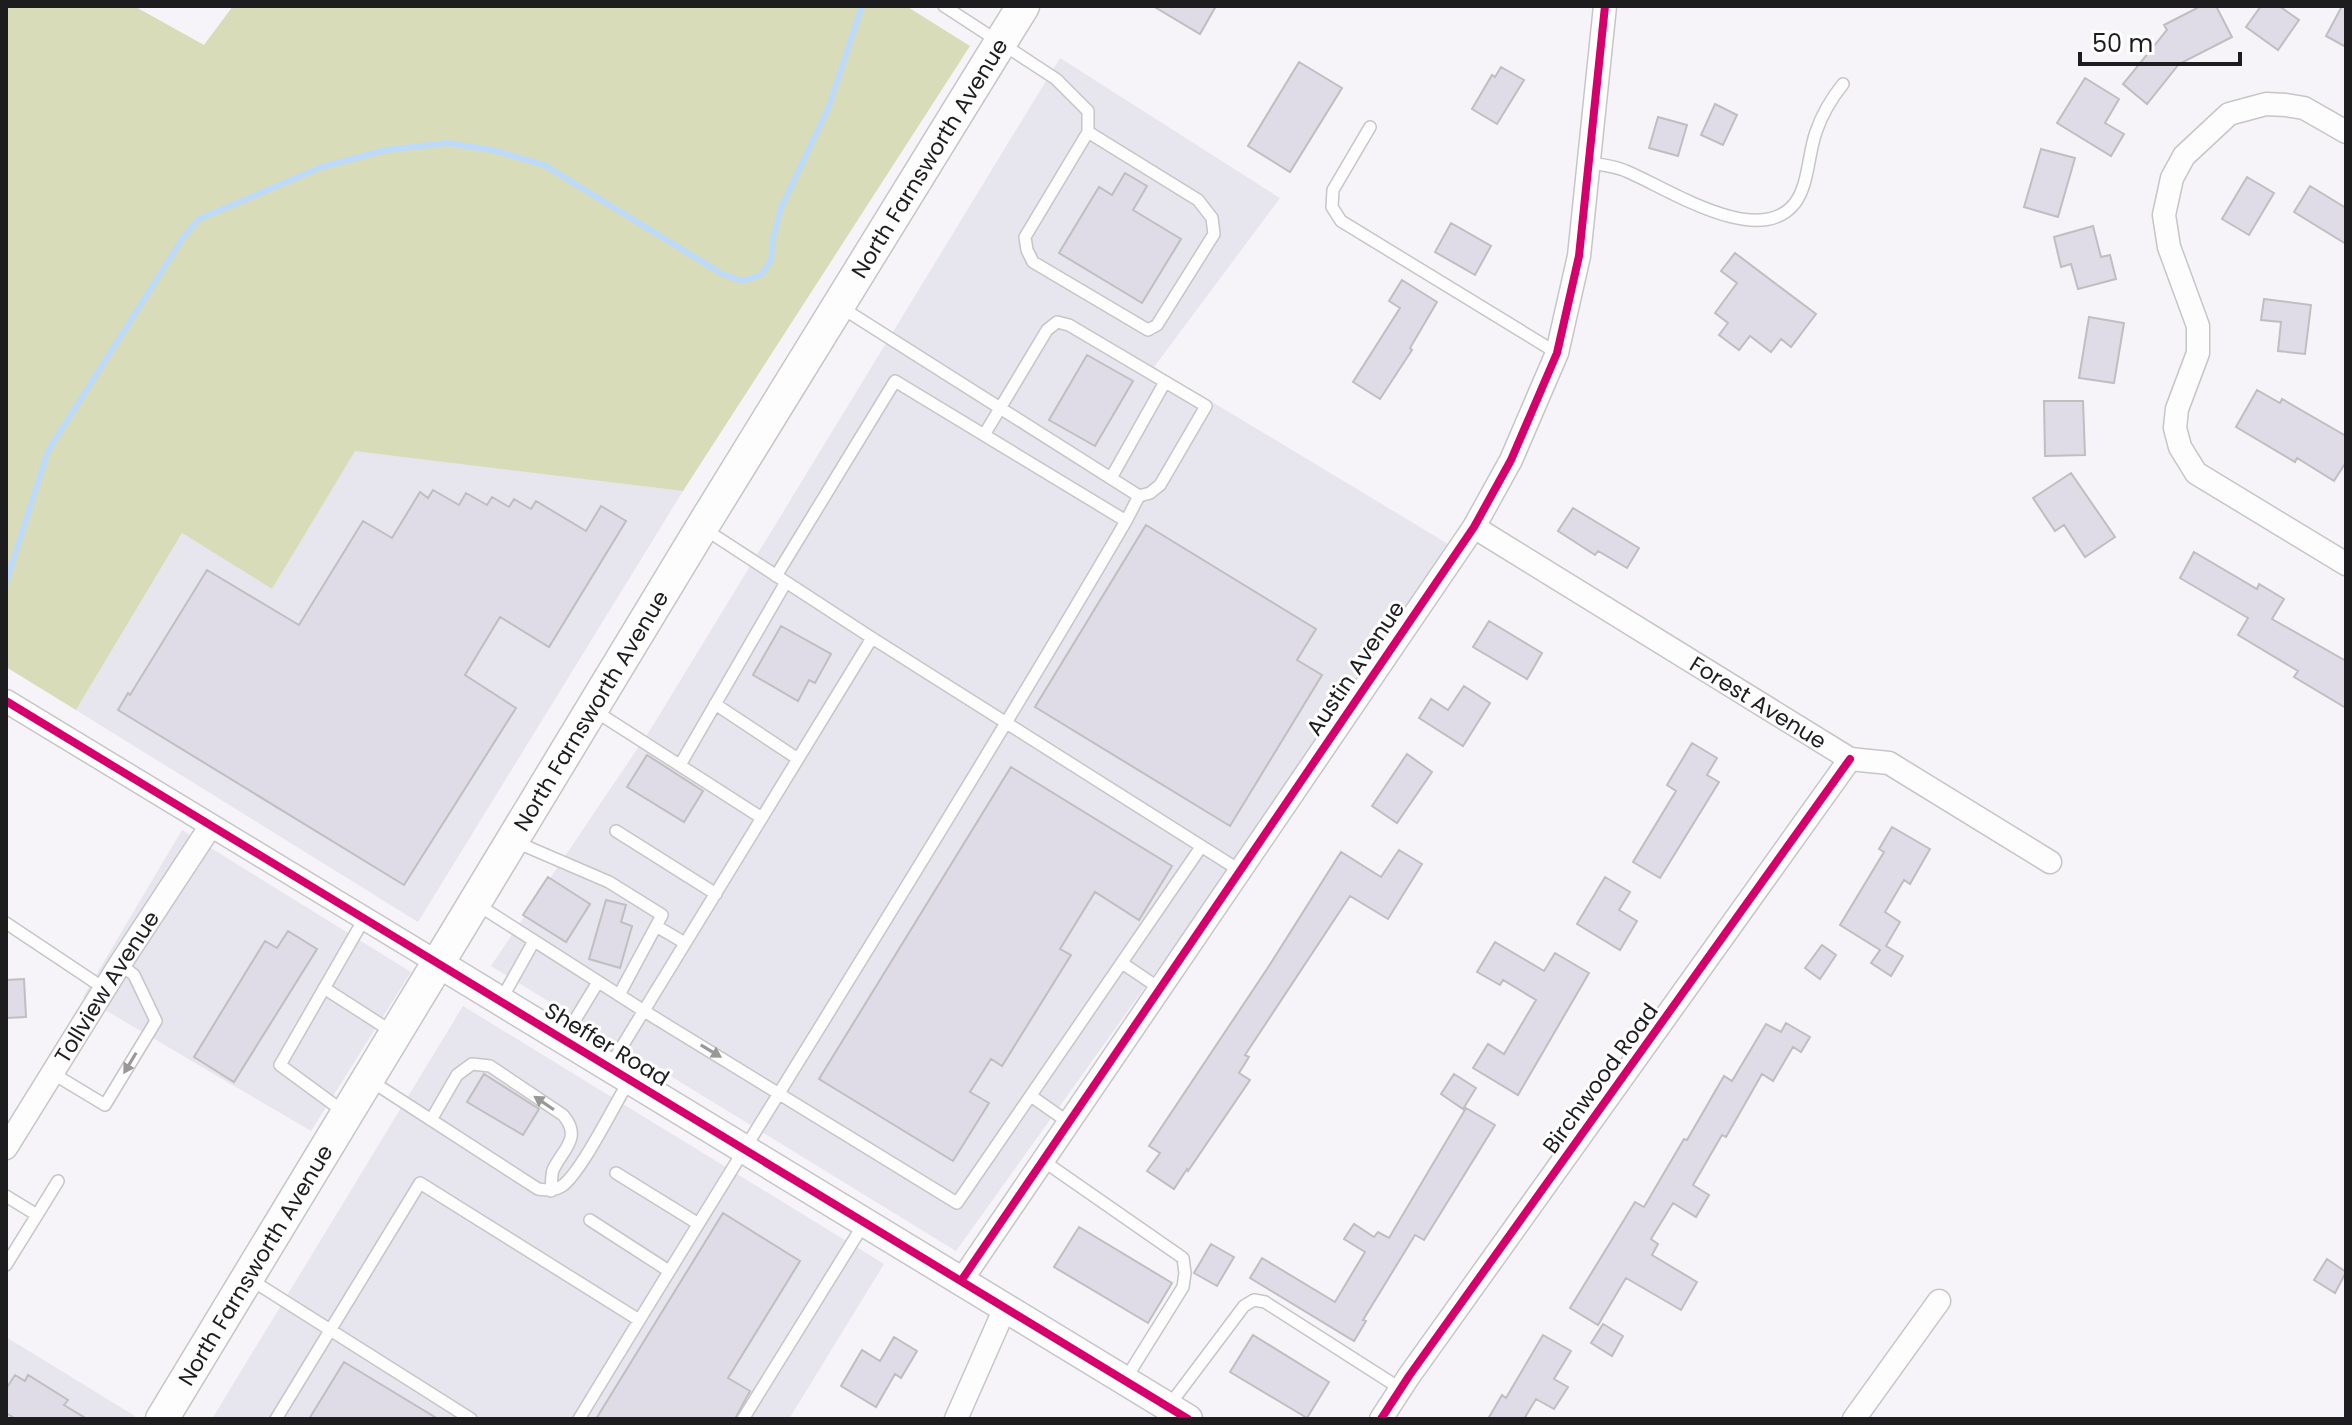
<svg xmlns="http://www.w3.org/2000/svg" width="2352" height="1425" font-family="Poppins,sans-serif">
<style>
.built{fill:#e7e5ed}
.forest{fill:#d8dcb8}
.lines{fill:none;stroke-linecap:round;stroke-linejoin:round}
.stream{stroke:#bedaf9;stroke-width:6}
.building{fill:#e0dce7;stroke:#bfbec0;stroke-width:2}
.service-casing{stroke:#c6c5c7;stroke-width:14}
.minor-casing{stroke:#c6c5c7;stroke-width:25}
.tertiary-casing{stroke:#c6c5c7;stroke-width:31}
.secondary-casing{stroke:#c6c5c7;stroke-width:35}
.service{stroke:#fefdfe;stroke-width:11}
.minor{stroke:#fefdfe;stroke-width:22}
.tertiary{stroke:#fefdfe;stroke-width:28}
.secondary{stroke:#fefdfe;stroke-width:32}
.cycleway-casing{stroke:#fff;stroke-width:13}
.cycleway{stroke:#d6006c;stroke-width:8}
.oneway{fill:#999899}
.labels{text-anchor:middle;stroke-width:6;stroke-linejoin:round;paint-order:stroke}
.street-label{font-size:22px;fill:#1d1c1e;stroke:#fff}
</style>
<rect width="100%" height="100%" fill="#f6f4f8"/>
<path class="built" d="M1060,58L1280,198L1154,367L1458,550L956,1251L491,966L652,727Z
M355,450L683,491L418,922L76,710L182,533L272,589Z
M182,830L411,972L311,1131L83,997Z
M463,1006L884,1264L789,1419H212Z
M6,1337L135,1416L133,1419H6Z"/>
<path class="forest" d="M6,6H134L204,45L233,6H906L970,46L683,491L355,451L272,589L182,533L76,710L6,667Z"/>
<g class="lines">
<path class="stream" d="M6,583L48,451L183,238L199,219L322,167L386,150L447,143L492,150L544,165L722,274L742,281L761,275L771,261L773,239L781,208L828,109L862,6"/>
</g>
<path class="building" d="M1153,6H1216L1200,34Z
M2201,6H2216L2232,37L2179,64L2147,104L2123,84L2167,30L2164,25Z
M2261,6H2279L2299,20L2278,50L2246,27Z
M2342,6H2346V47L2326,36Z
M1299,62L1342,88L1290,172L1248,146Z
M1501,67L1524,80L1497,124L1472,109L1492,75L1495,77Z
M2085,78L2119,99L2105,123L2124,134L2111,156L2057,123Z
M1715,104L1737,115L1723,145L1701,135Z
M1658,117L1687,125L1678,156L1649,148Z
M2041,149L2075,158L2058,217L2024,207Z
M1125,173L1147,186L1133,210L1181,239L1142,303L1059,253L1099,187L1112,195Z
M2247,177L2274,193L2249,235L2222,219Z
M2310,186L2346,208V244L2294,212Z
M1451,223L1491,246L1475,275L1435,252Z
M2093,226L2101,257L2110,255L2116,279L2078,289L2071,264L2061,267L2054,237Z
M1735,253L1816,314L1791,347L1781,339L1771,352L1750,336L1739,350L1719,335L1728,323L1715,313L1737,283L1721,271Z
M1402,280L1437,302L1410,348L1412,350L1380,399L1353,382L1400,308L1389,301Z
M2264,299L2311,305L2305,354L2278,351L2281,322L2261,320Z
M2089,317L2124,323L2114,383L2079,378Z
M1087,355L1133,381L1095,446L1049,420Z
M2257,390L2280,403L2282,399L2346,436V462L2334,481L2297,458L2295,462L2236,427Z
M2044,401H2083L2085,455L2045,456Z
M2071,473L2115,537L2085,557L2064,525L2055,531L2033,498Z
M433,490L459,505L466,493L487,505L492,497L509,507L514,499L531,509L536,501L586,531L601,506L626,521L549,647L500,617L465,675L516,708L404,885L118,710L128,693L130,695L207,570L299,625L363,521L392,538L420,492L428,498Z
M1573,508L1639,548L1627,568L1598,551L1595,555L1558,531Z
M1146,525L1316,629L1297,660L1322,675L1230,826L1035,707Z
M2194,552L2257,589L2259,584L2284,599L2272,619L2346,661V708L2294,677L2298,671L2238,635L2248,618L2180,578Z
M1489,621L1542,653L1527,679L1473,647Z
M781,626L831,654L815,683L809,680L798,701L753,675Z
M1464,686L1490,703L1463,746L1419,718L1431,699L1448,710Z
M1692,743L1717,758L1707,775L1719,782L1660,878L1633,862L1676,791L1667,785Z
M1407,754L1432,772L1397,823L1372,806Z
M647,755L703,791L684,822L627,787Z
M1011,767L1172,866L1139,920L1095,892L1060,949L1071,955L1002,1066L991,1059L970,1092L989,1103L953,1161L819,1079Z
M1892,827L1930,849L1910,884L1904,880L1885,912L1900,922L1886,946L1903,956L1891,976L1871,963L1880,950L1840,925L1884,852L1879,849Z
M1399,850L1422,864L1388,919L1350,896L1245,1055L1249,1057L1239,1073L1250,1080L1188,1171L1187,1169L1174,1189L1147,1171L1160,1153L1149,1146L1267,969L1341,852L1381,877Z
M548,877L590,904L566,942L523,915Z
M1605,877L1630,892L1619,910L1637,921L1620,950L1577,924Z
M606,900L626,905L621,922L632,926L620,968L589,959Z
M288,931L317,949L234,1082L194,1057L265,941L277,948Z
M1495,942L1544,971L1555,953L1589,973L1518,1095L1473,1068L1488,1044L1504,1054L1536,1000L1503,980L1500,985L1477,972Z
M1822,945L1836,955L1820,979L1805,968Z
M24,979L26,1017L6,1018V980Z
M1786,1023L1810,1037L1801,1052L1793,1047L1773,1081L1762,1074L1726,1137L1722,1135L1693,1185L1709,1195L1696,1217L1673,1203L1651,1239L1658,1244L1652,1255L1697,1282L1681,1310L1626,1278L1598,1325L1570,1308L1635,1202L1644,1207L1684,1139L1687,1140L1724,1076L1732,1081L1766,1024L1781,1032Z
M484,1074L539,1109L523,1135L467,1102Z
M1454,1074L1476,1088L1463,1109L1441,1094Z
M1466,1108L1495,1125L1424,1240L1415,1235L1363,1320L1366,1321L1354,1341L1250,1278L1262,1258L1335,1302L1365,1252L1344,1239L1354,1224L1374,1237L1378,1232L1389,1238Z
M723,1213L800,1261L728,1378L750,1391L735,1419H596Z
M1079,1227L1172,1283L1148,1323L1054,1267Z
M1211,1244L1234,1257L1217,1286L1194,1273Z
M2327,1259L2346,1272L2335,1293L2314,1280Z
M1603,1324L1623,1336L1612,1356L1591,1343Z
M1253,1335L1329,1382L1307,1418L1230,1372Z
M1543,1335L1571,1351L1554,1379L1568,1387L1554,1409L1536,1399L1524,1419H1488L1502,1395L1506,1398Z
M894,1337L917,1351L901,1378L895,1374L876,1407L841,1386L862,1350L880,1361Z
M344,1362L438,1419H309Z
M15,1375L25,1381L28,1375L68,1400L64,1405L87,1419H16L6,1413V1389Z"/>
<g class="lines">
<g class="service-casing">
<path id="service" d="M944,6L1056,79L1088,111V132L1025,237L1027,250L1033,262L1148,330L1157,325L1214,234L1212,218L1198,200L1088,132
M1370,127L1333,190L1332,207L1341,221L1557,353
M1591,163C1602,165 1615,166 1626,171C1667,188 1759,250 1795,203C1809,184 1808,154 1816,132C1822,114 1831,99 1843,84
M839,306L1139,496L1126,521
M984,435L1047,330L1057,322L1069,325L1206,406L1160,485L1150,493L1139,496
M1111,478L1165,382
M703,528L872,638L1239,870
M715,704L798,759
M595,711L762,818
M680,765L786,582
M616,831L716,894
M516,842L609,882L662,915L619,995
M475,903L644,1011L957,1203L1201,847
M6,923L105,989
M656,926L685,943
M1122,963L1159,988
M324,988L394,1033
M501,1000L534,941
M564,1038L598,982
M610,1066L872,638
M52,1073L105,1105L156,1021L134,975L120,964
M371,1081L538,1189C548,1190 554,1191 562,1186C581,1173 616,1102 630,1079
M1031,1096L1068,1122
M344,1112L280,1065L364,919
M431,1120L457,1075L472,1064L490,1066L563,1115C583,1138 562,1150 553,1170C551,1176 552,1184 551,1191
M1042,1160L1183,1258L1185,1273L1183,1287L1125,1380
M616,1173L697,1223
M6,1196L37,1215L58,1181
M590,1220L669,1271
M6,1265L37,1215
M248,1278L471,1419
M1168,1407L1244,1306L1254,1300L1265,1302L1401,1389
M276,1419L420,1183L639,1320
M579,1419C761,1119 949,824 1126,521L895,381L776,576
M743,1419L865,1222"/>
</g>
<g class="minor-casing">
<g id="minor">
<path d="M2346,132L2304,108L2286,105L2266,104L2229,114L2184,156L2172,178L2164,215L2169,247L2198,326V353L2177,409L2175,428L2180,447L2196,473L2346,564"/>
<path id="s1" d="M1474,527L1850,759L1889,763L2050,862"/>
<path d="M6,701L438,963"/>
<path id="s2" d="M6,1148L120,964L210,827"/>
<path d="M961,1281L1474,527L1511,460L1557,353L1579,256L1605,6"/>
<path d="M956,1419L1005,1308"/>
<path d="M1381,1419L1409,1376L1850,759"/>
<path d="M1854,1419L1939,1301"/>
</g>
</g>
<g class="tertiary-casing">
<path id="tertiary" d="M438,963L1188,1419"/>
</g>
<g class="secondary-casing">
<g id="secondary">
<path id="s3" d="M162,1419L702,527L1023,6"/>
</g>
</g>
<use href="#service" class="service"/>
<use href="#minor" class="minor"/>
<use href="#tertiary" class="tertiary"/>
<use href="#secondary" class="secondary"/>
<g class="cycleway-casing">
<path id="cycleway" d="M6,701L1188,1419
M961,1281L1474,527L1511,460L1557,353L1579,256L1605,6
M1381,1419L1409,1376L1850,759"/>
</g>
<use href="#cycleway" class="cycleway"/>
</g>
<defs><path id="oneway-solid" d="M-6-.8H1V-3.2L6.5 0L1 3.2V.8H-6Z" transform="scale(2)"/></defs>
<g class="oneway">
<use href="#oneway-solid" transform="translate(711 1051) rotate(31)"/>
<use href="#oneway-solid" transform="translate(130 1063) rotate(121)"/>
<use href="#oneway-solid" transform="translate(544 1103) rotate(-146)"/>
</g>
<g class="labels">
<g class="street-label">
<text dy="8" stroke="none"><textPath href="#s3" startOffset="1476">North Farnsworth Avenue</textPath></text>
<text transform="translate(1355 668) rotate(-56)" y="8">Austin Avenue</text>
<text dy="8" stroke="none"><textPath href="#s1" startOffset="334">Forest Avenue</textPath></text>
<text dy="8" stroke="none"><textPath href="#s3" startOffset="828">North Farnsworth Avenue</textPath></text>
<text dy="8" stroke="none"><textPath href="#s2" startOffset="190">Tollview Avenue</textPath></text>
<text transform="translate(607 1044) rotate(31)" y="8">Sheffer Road</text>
<text transform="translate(1600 1078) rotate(-54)" y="8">Birchwood Road</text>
<text dy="8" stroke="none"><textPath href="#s3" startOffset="180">North Farnsworth Avenue</textPath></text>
</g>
</g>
<rect width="2352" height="1425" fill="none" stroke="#1d1c1e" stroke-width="16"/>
<path d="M2080 52v12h160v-12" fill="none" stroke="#1d1c1e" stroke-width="4"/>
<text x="2092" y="52" font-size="24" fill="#1d1c1e" stroke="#ffffff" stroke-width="6" paint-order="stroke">50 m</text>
</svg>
